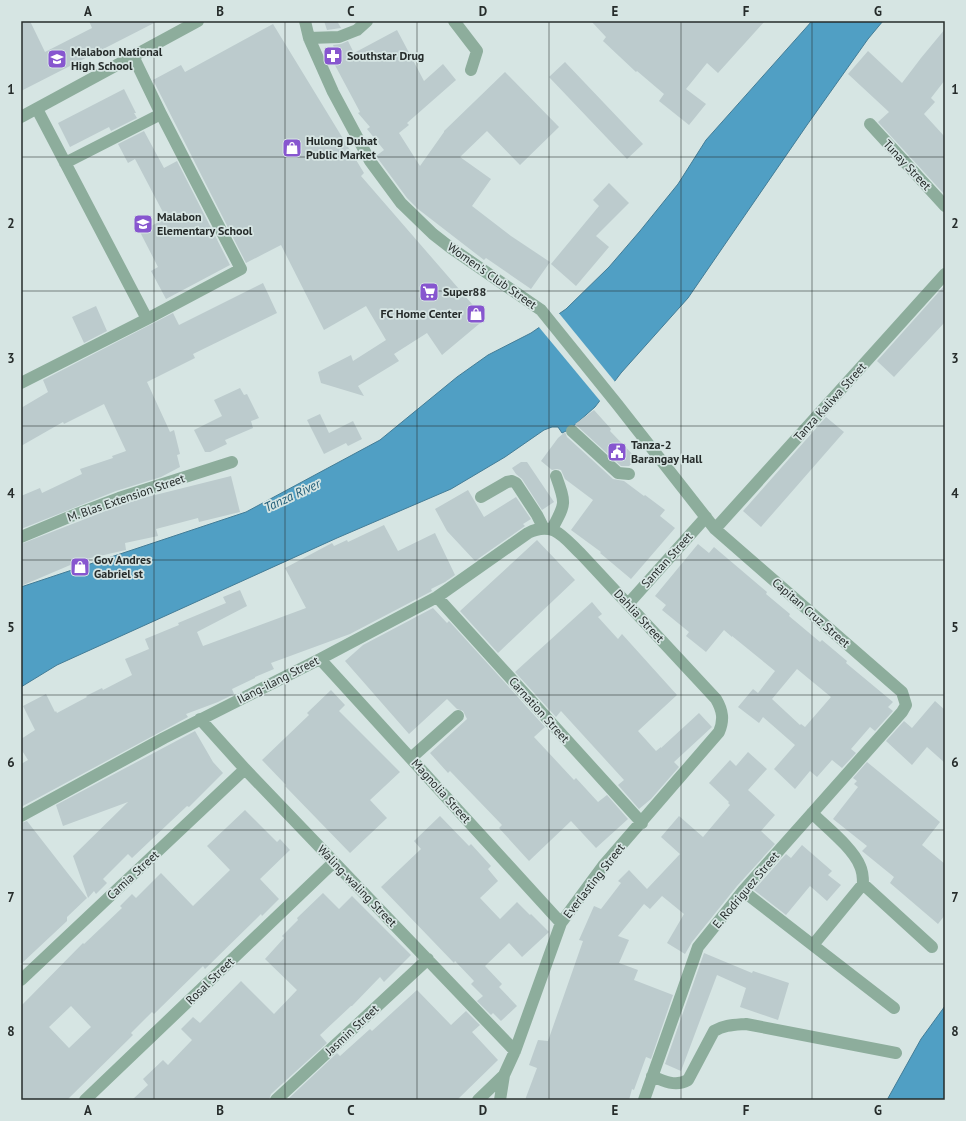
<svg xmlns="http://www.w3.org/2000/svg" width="966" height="1121" font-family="'PT Sans',sans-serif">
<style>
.water{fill:#509fc4;stroke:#437c96}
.pier{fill:#d6e5e3}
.building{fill:#bccbcd;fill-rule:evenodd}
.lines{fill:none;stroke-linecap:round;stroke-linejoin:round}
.minor{stroke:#8dad9c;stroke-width:12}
.grid{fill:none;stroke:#262c2b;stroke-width:1;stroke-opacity:0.55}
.labels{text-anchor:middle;stroke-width:3.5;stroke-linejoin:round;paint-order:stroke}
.poi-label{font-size:12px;font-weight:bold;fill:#262c2b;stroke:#d6e5e3;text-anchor:start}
.street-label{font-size:12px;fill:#262c2b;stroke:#d6e5e3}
.water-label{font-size:13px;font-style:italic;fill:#235f7a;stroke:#d6e5e3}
.neatline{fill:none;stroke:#262c2b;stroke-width:1.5}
.grid-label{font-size:13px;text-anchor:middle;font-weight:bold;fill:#262c2b}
</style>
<rect width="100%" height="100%" fill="#d6e5e3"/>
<path class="water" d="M812,21H883L868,39L807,125L688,298L621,373L595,407L570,429L562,433L558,427H552L544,430L505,457L451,489L337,538L57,665L21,687V587L246,512L380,440L457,377L488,355L531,333L566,309L609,267L640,231L678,184L706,140Z
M945,1006V1100H887L921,1039Z"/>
<path class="pier" d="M558,312L616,383L601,402L538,326Z"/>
<path class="building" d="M21,21H30L45,52L92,28L89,21H158L21,91Z
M324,21H337L341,28L327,30Z
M591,21H765L718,73L707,63L686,89L706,104L689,125L659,101L664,94L637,71L636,72L603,41L606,37Z
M273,24L364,173L361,176L485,319L442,355L427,333L394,354L399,361L358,386L364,396L321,383L318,372L351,355L353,361L386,340L366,306L324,330L281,245L246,263L153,80L181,65L185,72Z
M945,29V80L931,98L935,102L924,114L945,137V195L878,122L889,112L848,74L868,51L902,83L921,58Z
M397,30L424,81L443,64L456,80L407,123L409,125L399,133L420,166L444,132V131L505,72L559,127L520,165L487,131L460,157L491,179L472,206L511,236L550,262L531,289L486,258L484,260L418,209L407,198L376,156L384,150L367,129L370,127L358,113L360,112L329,54L335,50L333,45L341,44L348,41L354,53Z
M565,62L643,144L627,159L549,77Z
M124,89L136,113H134L137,118L111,131L109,127L70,147L58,123Z
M144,131L164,168L177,161L230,265L166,299L151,271L158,267L140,232L166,218L135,159L128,163L118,144Z
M609,183L629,203L596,236L609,247L576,286L551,264L599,206L593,200Z
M263,283L277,313L193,354L195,358L147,382L170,432L174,430L180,454L177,455L180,467L161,477L116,491L21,529V496L40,488L42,493L82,474L80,469L113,458L112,456L126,451L104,404L64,424L63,422L21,446V408L48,392L43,380L173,313L179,325Z
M945,285V322L894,377L877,361Z
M96,306L107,331L84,343L72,317Z
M240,388L244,395L247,394L259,418L251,421L253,428L225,440L227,444L210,452H205L194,430L222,416L214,400Z
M594,410L611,429L610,431L637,459L629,466H621L575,424Z
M320,414L329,433L353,421L362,439L348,446L346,443L324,454L307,420Z
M826,417L844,432L761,527L743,511Z
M565,432L567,437L613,479L624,481L644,496L645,495L665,510L660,516L675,528L631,579L600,553L601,552L571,530L593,500L565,479L561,470L557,469L552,470L541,461L558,438Z
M521,462H527L554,502L542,510L522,479L516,474L512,468Z
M231,476L240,512L199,522L198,518L156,529L158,536L125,543L126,550L82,560L21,586V544L121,505L147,497Z
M468,490L484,517L516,497L531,519L523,524L525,526L475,561L447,531L435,509Z
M384,525L398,551L435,533L455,575L445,582L431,589L432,591L350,634L271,663L274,669L255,677V678L232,689L234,694L218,702L186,714L188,717L21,807V764L28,760L21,749V739L35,730L23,706L46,694L55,712L56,711L57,713L87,697L86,696L102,688L103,690L132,675L125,659L149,649L145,639L179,625L178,623L226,603L223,597L240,590L247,606L197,632L203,646L306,608L285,568L332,543L334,546L347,540L348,542Z
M537,540L575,580L498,653L460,611Z
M698,544L709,553L714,547L767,592L766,594L790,614L789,616L820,642L822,640L847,661L846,663L893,702L888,707L893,711L875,731L870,727L851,749L856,753L842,768L832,760L817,777L810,771L795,789L774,769L795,745L763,717L759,723L738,707L753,689L758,693L775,671L732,636V637L724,630L706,652L686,636L689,632L662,610L666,605L655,596ZM797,669L831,697L805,727L801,724L800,725L772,699Z
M592,602L602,614L598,617L618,639L622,634L677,695L638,731L656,751L661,747V748L699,713L712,727L674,762L679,767L651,799L639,809L618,785L624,780L561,711L556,717L515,672Z
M433,608L447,623L449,621L545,727L534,737L574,780L576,778L598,802L607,795L628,819L596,848L571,821L529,861L499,828L502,825L450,771L448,773L430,753L467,719L463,711L457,709L447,699L409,734L345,661L363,645Z
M331,690L345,705L339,711L400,772L370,800L387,818L350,853L285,786L286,785L262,760L309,715L307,713Z
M935,701L945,710V763L927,747L912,765L886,741L904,721L912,728Z
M195,731L213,762L223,773L189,807L187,806L132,858L128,854L103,879L107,883L96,894L94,891L88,898L73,856L128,802L63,826L56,805Z
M748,752L767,769L748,790L775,815L761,831L775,844L737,886L692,942L685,954L667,943L684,914L662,896L650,909L644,904L618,936L629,940L619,963L638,970L634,980L673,995L651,1059L646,1057L634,1090L632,1089L629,1100H525L537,1068L529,1065L538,1040L548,1041L583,941L579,940L594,906L601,909L621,883L618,881L629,870L647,889L680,854L661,837L679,816L703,837L730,805L728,803L729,802L709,783L730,760L736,766Z
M867,762L940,822L922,845L945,864V915L938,924L890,883L894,877L862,851L867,846L833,819L858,787L854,784L857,781L853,778Z
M245,810L277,842L280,839L290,850L260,879L279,899L262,916L261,914L205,969L203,966L154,1014L152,1012L131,1033L133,1035L67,1100H21V1006L83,943L84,944L122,908L120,906L132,894L136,898L161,873L193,906L230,870L207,846ZM71,1006L91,1027L69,1048L49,1027Z
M440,816L469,846L471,844L491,866L488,869L498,881L480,898L500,919L517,902L530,915L531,914L549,932L522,957L509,943L485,966L502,984L499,987L517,1006L501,1021L493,1013L491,1015L477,1001L483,996L471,984L474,981L455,961L454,963L381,887L421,849L414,841Z
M27,821L87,898L67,917V921L21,964V823Z
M802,845L832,871L828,875L841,885L827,901L810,886L786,915L754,890L786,854L791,858Z
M323,893L339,909L352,896L411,955L384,982L380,977L352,1006H351L320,1035L327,1043L271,1094L269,1100H132L148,1085L143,1079L163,1060L168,1065L192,1040L181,1029L193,1017L200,1023L241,981L274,1014L297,990L265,959L284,938L282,936L298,920L297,918Z
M704,953L752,973L753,971L789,983L778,1020L740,1007L746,988L717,975L681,1071L665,1064Z
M417,990L451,1025L466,1011L480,1025L472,1032L498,1060L457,1100H287L337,1053L340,1056L370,1029L372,1031Z"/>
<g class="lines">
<path class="minor" d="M305,21L309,38L333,92L370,161L401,203L433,234L451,248L541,310L617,404L715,529L902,692L906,705L902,712L743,891L698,947L644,1100
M454,21L477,51L471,70
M309,38L339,37L357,30L367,21
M37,109L147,319
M21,117L198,21
M870,124L945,206
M65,163L161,114
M21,383L147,319L241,269L161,114L133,56
M572,431L618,473L629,474
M481,497L507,482L512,481L516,483L537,515L543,527
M552,529C566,503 566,504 556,476
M715,529L945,274
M21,537L69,517L119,498L232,462
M437,597L642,823
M628,604L706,517
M320,659L561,923
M200,719L245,769L515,1051
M411,758L458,716
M812,813C826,827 853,848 860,866C863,872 863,878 863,884
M21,816L164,738L320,659L437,597L528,533C554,520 564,538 582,555L716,699C723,711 724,720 719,732L603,866L561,923L515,1051L504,1075L500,1100
M743,891L894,1008
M813,945L863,884L932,947
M21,980L245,769
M652,1076C663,1081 676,1087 688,1080L714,1031C724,1025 734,1025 746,1024L896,1053
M85,1100L334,862
M276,1100L428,959
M478,1100L504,1075"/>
</g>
<path class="grid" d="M154,21V1100M285,21V1100M417,21V1100M549,21V1100M681,21V1100M812,21V1100M21,157H945M21,291H945M21,426H945M21,560H945M21,695H945M21,830H945M21,964H945"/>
<defs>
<g id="pharmacy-square" transform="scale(1)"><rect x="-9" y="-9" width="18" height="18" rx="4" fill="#8756cf" stroke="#d6e5e3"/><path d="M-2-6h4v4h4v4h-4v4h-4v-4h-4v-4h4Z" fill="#fff"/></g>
<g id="school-square" transform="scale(1)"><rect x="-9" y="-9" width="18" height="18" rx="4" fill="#8756cf" stroke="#d6e5e3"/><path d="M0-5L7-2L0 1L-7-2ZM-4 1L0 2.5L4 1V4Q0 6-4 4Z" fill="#fff"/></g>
<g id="shop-square" transform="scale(1)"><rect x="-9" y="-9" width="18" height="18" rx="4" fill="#8756cf" stroke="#d6e5e3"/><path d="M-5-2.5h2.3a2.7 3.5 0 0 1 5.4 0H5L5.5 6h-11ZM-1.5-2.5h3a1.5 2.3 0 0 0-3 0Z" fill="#fff"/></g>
<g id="supermarket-square" transform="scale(1)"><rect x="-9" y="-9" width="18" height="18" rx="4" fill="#8756cf" stroke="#d6e5e3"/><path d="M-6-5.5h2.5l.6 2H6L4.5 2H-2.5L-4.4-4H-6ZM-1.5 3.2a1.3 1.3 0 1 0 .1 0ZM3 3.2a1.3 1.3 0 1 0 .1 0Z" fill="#fff"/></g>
<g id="civic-square" transform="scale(1)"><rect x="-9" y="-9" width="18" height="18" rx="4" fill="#8756cf" stroke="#d6e5e3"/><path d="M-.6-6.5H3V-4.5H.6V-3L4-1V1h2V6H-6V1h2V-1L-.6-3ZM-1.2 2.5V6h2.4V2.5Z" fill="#fff"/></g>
</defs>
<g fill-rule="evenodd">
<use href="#pharmacy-square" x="333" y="56"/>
<use href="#school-square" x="57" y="59"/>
<use href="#shop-square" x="292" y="148"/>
<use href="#school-square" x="143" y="224"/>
<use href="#supermarket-square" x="429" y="292"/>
<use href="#shop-square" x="476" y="314"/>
<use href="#civic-square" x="617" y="452"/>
<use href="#shop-square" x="80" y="567"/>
</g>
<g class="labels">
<g class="poi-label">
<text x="71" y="56">Malabon National<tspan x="71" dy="14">High School</tspan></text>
<text x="347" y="60">Southstar Drug</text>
<text x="306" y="145">Hulong Duhat<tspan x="306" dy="14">Public Market</tspan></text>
<text x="157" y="221">Malabon<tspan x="157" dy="14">Elementary School</tspan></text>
<text x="443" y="296">Super88</text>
<text x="462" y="318" text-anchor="end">FC Home Center</text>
<text x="631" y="449">Tanza-2<tspan x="631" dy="14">Barangay Hall</tspan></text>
<text x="94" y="564">Gov Andres<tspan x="94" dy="14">Gabriel st</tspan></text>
</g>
<g class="street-label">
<text transform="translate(907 165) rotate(47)" y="4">Tunay Street</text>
<text transform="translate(492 276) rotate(35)" y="4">Women's Club Street</text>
<text transform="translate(830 402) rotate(-48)" y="4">Tanza Kaliwa Street</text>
<text transform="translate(126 498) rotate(-19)" y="4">M. Blas Extension Street</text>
<text transform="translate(667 560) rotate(-48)" y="4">Santan Street</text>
<text transform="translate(811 613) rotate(41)" y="4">Capitan Cruz Street</text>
<text transform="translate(639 616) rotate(47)" y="4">Dahlia Street</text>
<text transform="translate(278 680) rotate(-27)" y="4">Ilang-ilang Street</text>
<text transform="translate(539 710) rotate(48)" y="4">Carnation Street</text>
<text transform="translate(441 791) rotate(48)" y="4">Magnolia Street</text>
<text transform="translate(133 875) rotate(-43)" y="4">Camia Street</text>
<text transform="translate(594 881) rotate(-52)" y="4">Everlasting Street</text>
<text transform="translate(357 886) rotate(46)" y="4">Waling-waling Street</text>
<text transform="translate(746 890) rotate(-50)" y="4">E. Rodriguez Street</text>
<text transform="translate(210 981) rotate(-44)" y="4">Rosal Street</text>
<text transform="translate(352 1030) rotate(-43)" y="4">Jasmin Street</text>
</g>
<g class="water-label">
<text transform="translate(292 495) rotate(-25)" y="5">Tanza River</text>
</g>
</g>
<rect width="966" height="1121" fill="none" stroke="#d6e5e3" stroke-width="44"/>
<rect x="22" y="22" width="922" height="1077" class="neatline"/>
<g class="grid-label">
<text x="88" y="16">A</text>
<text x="220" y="16">B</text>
<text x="351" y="16">C</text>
<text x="483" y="16">D</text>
<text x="615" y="16">E</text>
<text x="746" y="16">F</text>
<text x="878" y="16">G</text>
<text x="11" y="94">1</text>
<text x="955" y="94">1</text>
<text x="11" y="228">2</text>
<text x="955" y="228">2</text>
<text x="11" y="363">3</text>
<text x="955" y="363">3</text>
<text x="11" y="498">4</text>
<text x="955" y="498">4</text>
<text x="11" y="632">5</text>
<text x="955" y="632">5</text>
<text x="11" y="767">6</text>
<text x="955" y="767">6</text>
<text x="11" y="902">7</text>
<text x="955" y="902">7</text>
<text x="11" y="1036">8</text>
<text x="955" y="1036">8</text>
<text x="88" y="1115">A</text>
<text x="220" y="1115">B</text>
<text x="351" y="1115">C</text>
<text x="483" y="1115">D</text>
<text x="615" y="1115">E</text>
<text x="746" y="1115">F</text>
<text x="878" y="1115">G</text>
</g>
</svg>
